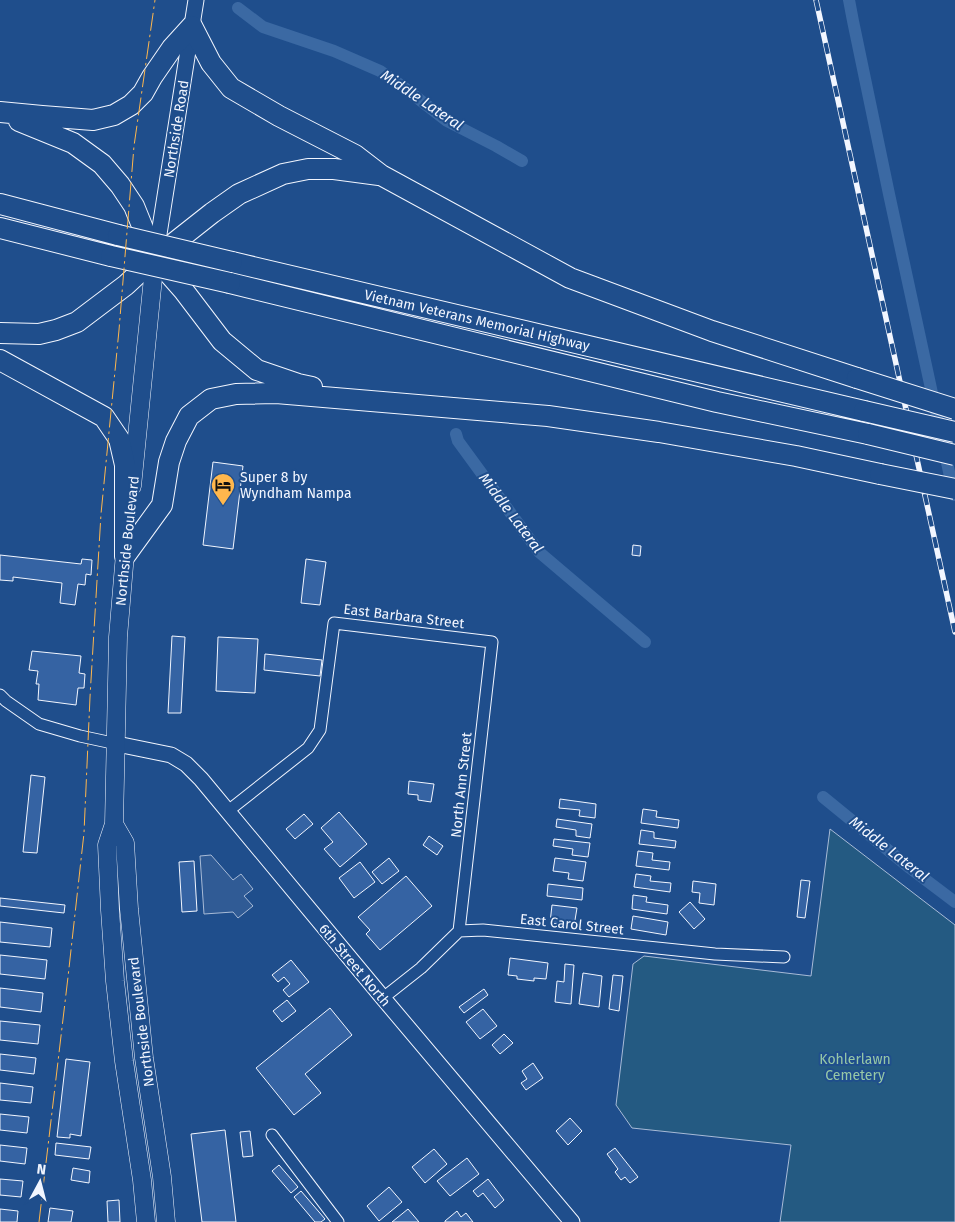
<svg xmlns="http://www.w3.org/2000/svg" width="955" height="1222" font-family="'Fira Sans',sans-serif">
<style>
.green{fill:#245a82;stroke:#a8bbd7}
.parking{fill:#305b95;stroke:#a8bbd7}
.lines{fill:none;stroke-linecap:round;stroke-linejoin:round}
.canal{stroke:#3b69a3;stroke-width:12}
.building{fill:#3563a3;stroke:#f2f6ff}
.street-casing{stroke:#f2f6ff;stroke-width:13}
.secondary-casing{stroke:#f2f6ff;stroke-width:17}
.primary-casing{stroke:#f2f6ff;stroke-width:19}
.highway-casing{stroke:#f2f6ff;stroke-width:22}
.street{stroke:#1f4e8c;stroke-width:11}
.secondary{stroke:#1f4e8c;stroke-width:15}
.primary{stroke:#1f4e8c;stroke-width:18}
.highway{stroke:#1f4e8c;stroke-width:20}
.rail-casing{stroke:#f2f6ff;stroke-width:5.5}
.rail{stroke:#1f4e8c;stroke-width:4;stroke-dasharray:11;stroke-linecap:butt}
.highway-bridge-casing{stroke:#f2f6ff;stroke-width:22;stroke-linecap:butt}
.highway-bridge{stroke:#1f4e8c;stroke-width:20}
.power{stroke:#ffb74d;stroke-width:1;stroke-dasharray:18 4 2.5 4;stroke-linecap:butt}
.labels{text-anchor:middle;stroke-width:4;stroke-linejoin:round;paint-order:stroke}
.street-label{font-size:14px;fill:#f2f6ff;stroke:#1f4e8c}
.poi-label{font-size:14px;fill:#f2f6ff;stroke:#1f4e8c;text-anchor:start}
.park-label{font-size:14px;fill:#97c8a6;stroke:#1f4e8c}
.water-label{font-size:15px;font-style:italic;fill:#f2f6ff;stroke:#1f4e8c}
</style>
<rect width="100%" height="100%" fill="#1f4e8c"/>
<path class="green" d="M830,829L955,925V1222H780L791,1145L632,1128L616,1105L633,964L644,956L811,976Z"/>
<path class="parking" d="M211,855L233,880L241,874L253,889L244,896L253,906L238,918L233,912L204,914L200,856Z"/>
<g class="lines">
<path class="canal" d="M849,0L853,21L889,194L954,495
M238,8L263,27L334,51L380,71L402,86L447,121L496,146L522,161
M456,434L458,441L539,552L645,642
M823,797L910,868L955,902"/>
</g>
<path class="building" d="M213,462L243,466L233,549L203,545Z
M633,545L641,546L640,556L632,555Z
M0,555L81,564L82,559L92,560L91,575L86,574L85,585L78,584L75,605L60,603L62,583L13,577V581L0,580Z
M306,559L326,562L320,605L301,603Z
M172,636L185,637L181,713H168Z
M218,637L258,639L255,693L216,691Z
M32,651L81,656L79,673L85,674L84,688H78L76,705L38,700L39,684H36L38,671L29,670Z
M265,654L322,660L320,676L264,670Z
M31,775L45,777L37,853L23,852Z
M409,781L434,784L431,802L418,800V795L408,794Z
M560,799L596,804L595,818L579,816L580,810L559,808Z
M643,809L657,811L656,817L679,820L678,828L641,823Z
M339,812L367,844L340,867L324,849L333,842L321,828Z
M304,814L313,824L295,839L286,829Z
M557,819L592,824L590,838L576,836V830L556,827Z
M641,830L654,832V838L676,841L675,848L639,844Z
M429,836L443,846L437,855L423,845Z
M554,839L590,843L588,857L572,855L573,849L553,846Z
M638,851L653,853L652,860L670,862L669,870L636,866Z
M389,858L399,871L382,884L372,872Z
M555,858L586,862L583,881L568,879L569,873L553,871Z
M194,861L197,911L182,912L179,862Z
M360,862L375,882L354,898L339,878Z
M636,874L651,876L650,881L671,883L670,892L634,887Z
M406,876L432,906L380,950L366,934L370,930L358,917Z
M801,880L810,881L805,918L797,917Z
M693,881L716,884L714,905L699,903L700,893L692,892Z
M548,884L583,888L582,900L547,896Z
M633,895L647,897L646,902L668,905L667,914L632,909Z
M0,898L65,905L64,913L0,906Z
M690,902L705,919L694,929L679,912Z
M552,905L577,908L574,926L550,923Z
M633,916L668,922L666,935L631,929Z
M0,922L52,928L50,947L0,942Z
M0,955L47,960L45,979L0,974Z
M510,958L548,963L546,979L534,978V981L517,979V976L508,975Z
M291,960L309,982L289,997L283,990L290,984L284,977L278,982L272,975Z
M565,964L574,965L571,1004L555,1002L557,981L564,982Z
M583,973L602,976L599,1007L579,1004Z
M613,975L623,976L619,1011L609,1009Z
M0,988L43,993L41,1012L0,1007Z
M484,989L488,995L464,1013L459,1007Z
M287,1000L296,1011L282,1022L273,1011Z
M330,1008L352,1035L305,1074L321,1093L294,1115L256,1068Z
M483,1009L497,1026L480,1039L466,1022Z
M0,1021L40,1025L38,1044L0,1040Z
M504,1034L513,1043L500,1054L492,1045Z
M0,1054L36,1058L34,1074L0,1070Z
M66,1059L90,1062L81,1136L70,1134V1138L57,1137Z
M533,1063L543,1078L526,1090L521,1083L527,1079L522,1071Z
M0,1083L33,1087L31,1103L0,1100Z
M0,1114L29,1117L27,1133L0,1130Z
M570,1118L582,1131L568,1145L556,1131Z
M225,1130L236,1222H202L191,1134Z
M250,1131L253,1156L243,1157L240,1132Z
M56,1143L91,1147L89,1159L55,1155Z
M0,1145L27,1148L25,1164L0,1161Z
M615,1148L638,1177L630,1183L625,1177L621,1180L615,1172L618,1169L607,1154Z
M434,1149L447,1164L425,1183L412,1167Z
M467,1158L479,1174L450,1196L437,1181Z
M279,1165L298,1187L291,1193L272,1171Z
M73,1168L90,1171L89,1183L71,1180Z
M0,1179L23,1181L21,1197L0,1195Z
M488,1179L504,1200L495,1208L483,1193L478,1197L473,1191Z
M389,1187L402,1202L379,1221L367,1206Z
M301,1191L325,1219L321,1222H315L294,1197Z
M119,1200L120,1222H108L107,1201Z
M50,1208L73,1211L71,1222H48Z
M0,1209L18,1211L17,1222H0Z
M408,1209L419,1222H392Z
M457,1211L461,1217L466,1213L473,1222H445V1221Z"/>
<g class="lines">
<g class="street-casing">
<path id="street" d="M0,695L6,701L39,724L80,736L117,744
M228,811L308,748L320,730L334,623L492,642L459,931
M383,998L421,968L459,931L483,930L715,954L784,957
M272,1135L338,1222"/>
</g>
<g class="secondary-casing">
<path id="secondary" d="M156,253L196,0
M117,744L171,755L186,764L201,779L383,998L572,1222"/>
</g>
<g class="primary-casing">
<path id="primary" d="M132,486L155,258
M126,542L118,637L114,824L107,845L110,910L115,981L124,1061L142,1180L146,1222
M114,824L125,843L129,909L144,1058L162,1177L166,1222"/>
</g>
<g class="highway-casing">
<path id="highway" d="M0,112L42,116L93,120L114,115L131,105L143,93L152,77L172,48L192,26L211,63L231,88L279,116L355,155L381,175L570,278L712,331L857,378
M19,121L73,143L102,164L120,185L134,206L155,258L184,291L222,341L257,370L298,384L312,387
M0,204L118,235
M0,228L111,256
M232,262L864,411
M230,283L717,402L868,434
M0,333L39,334L56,330L77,322L126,285L155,258L212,213L239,194L283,174L308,169H334L379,175
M0,360L104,417L119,439L125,465V556
M125,556L162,505L169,462L176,441L189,416L211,399L236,394L276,393L548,416L659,432L796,456L880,474"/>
</g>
<use href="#street" class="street"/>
<use href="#secondary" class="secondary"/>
<use href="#primary" class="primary"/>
<use href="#highway" class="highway"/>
<g class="rail-casing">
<path id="rail" d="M816,0L955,632"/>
</g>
<use href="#rail" class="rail"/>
<g class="highway-bridge-casing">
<path id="highway-bridge" d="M118,235L232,262
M111,256L230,283
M857,378L955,409
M864,411L955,432
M868,434L955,455
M880,474L955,489"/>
</g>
<use href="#highway-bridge" class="highway-bridge"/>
<path class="power" d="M39,1222L68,977L84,833L90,697L101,514L119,330L134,146L155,0"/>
</g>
<defs>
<g id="hotel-pin" transform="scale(1.25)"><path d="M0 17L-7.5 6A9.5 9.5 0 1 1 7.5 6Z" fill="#ffb74d" stroke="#1f4e8c"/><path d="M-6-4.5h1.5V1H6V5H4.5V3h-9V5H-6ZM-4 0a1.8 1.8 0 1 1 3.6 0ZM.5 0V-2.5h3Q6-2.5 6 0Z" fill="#111"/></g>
</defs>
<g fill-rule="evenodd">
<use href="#hotel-pin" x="223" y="485"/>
</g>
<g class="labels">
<g class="street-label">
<text transform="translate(176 129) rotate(-81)" y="5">Northside Road</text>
<text transform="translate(477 320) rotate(13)" y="5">Vietnam Veterans Memorial Highway</text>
<text transform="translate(127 541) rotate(-84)" y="5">Northside Boulevard</text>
<text transform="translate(404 616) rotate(7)" y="5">East Barbara Street</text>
<text transform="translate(461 785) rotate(-84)" y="5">North Ann Street</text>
<text transform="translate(572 924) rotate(6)" y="5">East Carol Street</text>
<text transform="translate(355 965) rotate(50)" y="5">6th Street North</text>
<text transform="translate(141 1022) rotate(-97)" y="5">Northside Boulevard</text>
</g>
<g class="poi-label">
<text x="240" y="482">Super 8 by<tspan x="240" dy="16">Wyndham Nampa</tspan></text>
</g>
<g class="park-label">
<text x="855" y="1064">Kohlerlawn<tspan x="855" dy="16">Cemetery</tspan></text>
</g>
<g class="water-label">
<text transform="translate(422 100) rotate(34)" y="5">Middle Lateral</text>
<text transform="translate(511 513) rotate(53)" y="5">Middle Lateral</text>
<text transform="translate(889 849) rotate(38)" y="5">Middle Lateral</text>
</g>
</g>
<g transform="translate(40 1182) rotate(7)" stroke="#1f4e8c" stroke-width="4" paint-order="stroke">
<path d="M0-4L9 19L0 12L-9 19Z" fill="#f2f6ff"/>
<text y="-8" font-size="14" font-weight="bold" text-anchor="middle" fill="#f2f6ff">N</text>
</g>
</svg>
